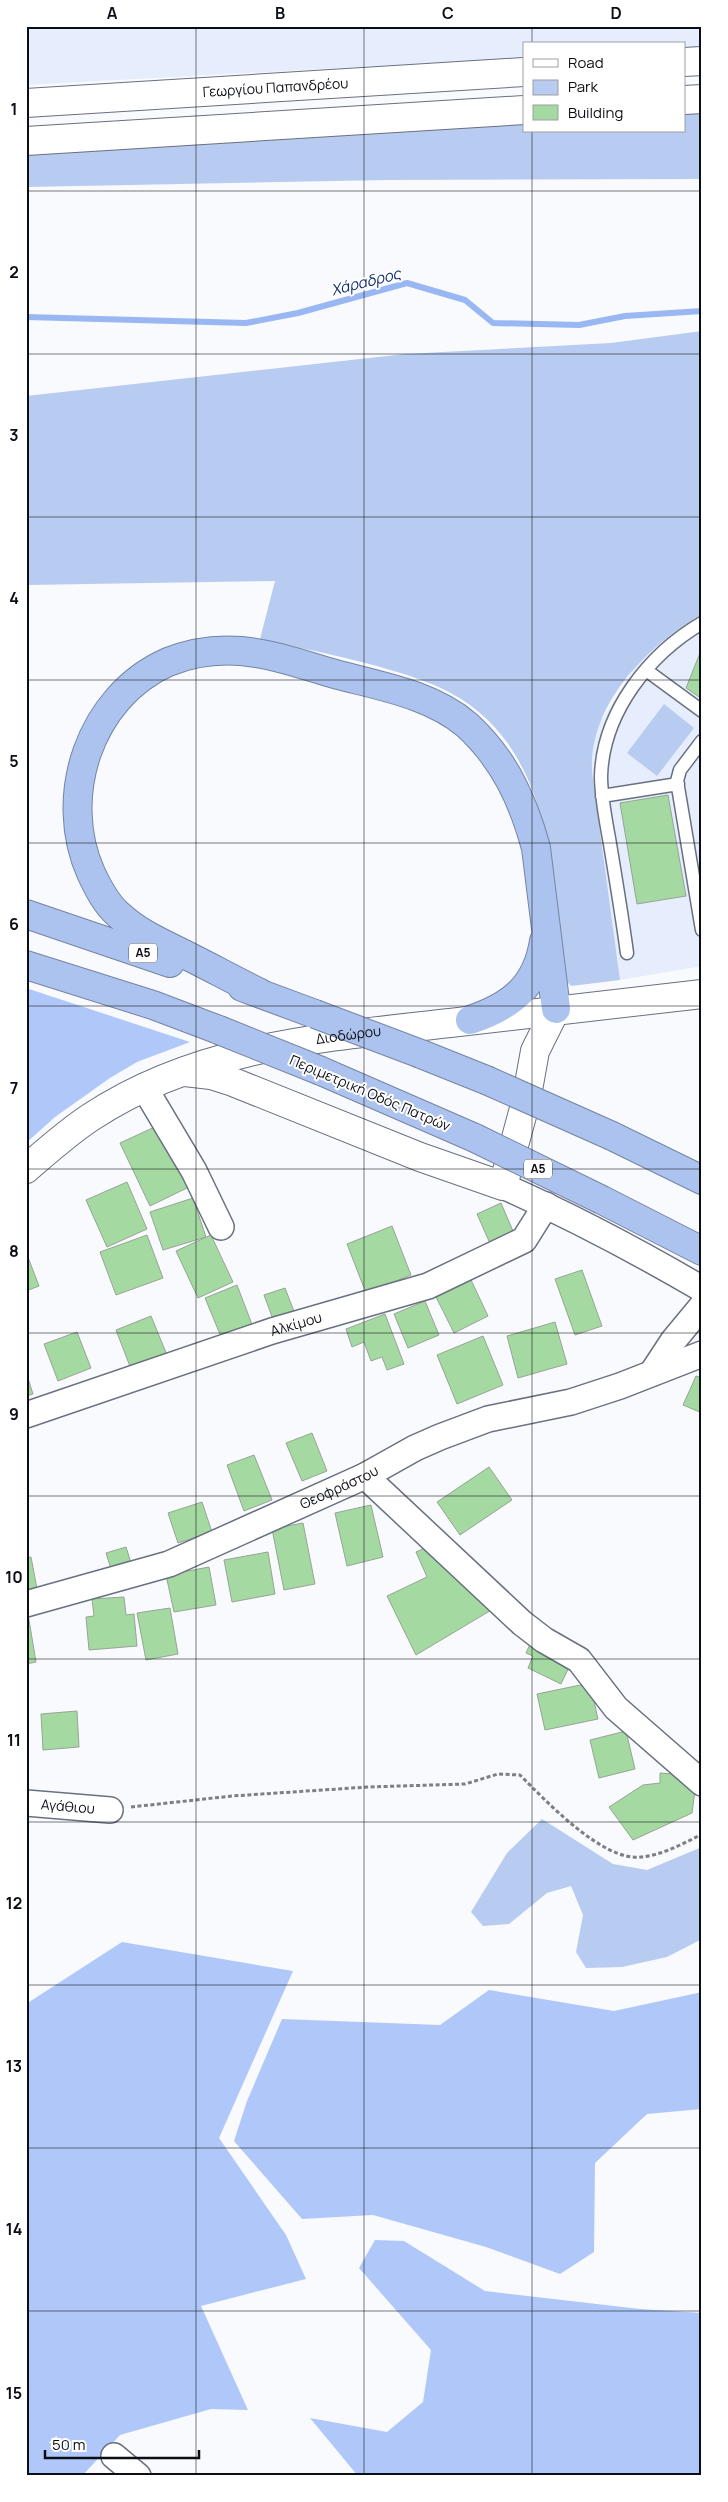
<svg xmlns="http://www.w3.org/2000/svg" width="728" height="2502" font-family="Manrope,sans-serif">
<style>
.built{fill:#e6eefd}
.green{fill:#b8cbf0}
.forest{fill:#b0c8f9}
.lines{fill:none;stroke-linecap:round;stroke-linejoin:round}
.stream{stroke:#99b7f3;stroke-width:6}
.building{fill:#a5d9a2;stroke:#97a496}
.service-casing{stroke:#697080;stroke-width:15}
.minor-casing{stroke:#697080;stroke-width:28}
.tertiary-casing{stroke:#697080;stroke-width:30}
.secondary-casing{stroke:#697080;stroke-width:30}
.motorway-casing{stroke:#7484a2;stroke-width:30}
.path{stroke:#7d7f84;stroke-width:3;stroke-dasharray:4 2.5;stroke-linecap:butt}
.service{stroke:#fff;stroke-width:12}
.minor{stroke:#fff;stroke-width:25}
.tertiary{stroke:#fff;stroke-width:28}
.secondary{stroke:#fff;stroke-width:28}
.motorway{stroke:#adc3ef;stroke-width:28}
.motorway-bridge-casing{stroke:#7484a2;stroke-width:30;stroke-linecap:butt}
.motorway-bridge{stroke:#adc3ef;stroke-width:28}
.grid{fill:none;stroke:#0b0e14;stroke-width:1;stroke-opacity:0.55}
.labels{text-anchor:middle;stroke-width:4;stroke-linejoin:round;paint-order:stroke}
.shield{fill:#fff;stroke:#54565a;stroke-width:1}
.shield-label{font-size:12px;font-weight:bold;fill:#0b0e14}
.street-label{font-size:14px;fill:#0b0e14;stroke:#fff}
.water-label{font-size:15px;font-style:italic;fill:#112c71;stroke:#fff}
.neatline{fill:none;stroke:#0b0e14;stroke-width:2}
.grid-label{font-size:16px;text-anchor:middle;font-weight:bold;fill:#0b0e14}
</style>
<rect width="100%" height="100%" fill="#f8fafd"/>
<path class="built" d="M26,26H702V47L684,48V44H524V58L26,85Z
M702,614V966L620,980L592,772V749L600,723L634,668L665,639Z"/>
<path class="green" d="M702,113V179L386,180L26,187V153L210,144L524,124V131H684V114Z
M702,331V614C647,646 589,704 592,772L620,980L571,986L566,981C552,870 553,731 429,683C378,663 314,651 260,639L275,581L26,585V396L405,354L611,343Z
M664,704L694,728L657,776L627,753Z
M542,1819L613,1864L647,1870L702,1847V1939L667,1957L622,1967L586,1968L576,1952L583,1915L571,1886L547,1893L509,1924L483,1926L471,1912L507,1853Z"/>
<path class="forest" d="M26,988L190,1042L137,1062L110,1078L55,1117L26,1143Z
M122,1942L293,1971L219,2138L286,2235L306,2279L201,2306L248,2410L211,2409L120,2435L82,2476H26V2004Z
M489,1990L614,2011L702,1992V2109L647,2114L595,2163L594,2252L560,2274L486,2247L373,2215L302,2219L234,2141L247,2101L282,2019L440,2025Z
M375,2240L404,2241L485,2291L640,2309L702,2313V2476H358L310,2418L387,2432L423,2402L431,2350L359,2268Z"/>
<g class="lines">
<path class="stream" d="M26,317L246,323L298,313L407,283L465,300L493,323L579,325L625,316L702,311"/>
</g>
<path class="building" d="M702,648V699L686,688Z
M668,795L686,896L637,904L620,803Z
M159,1125L189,1187L150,1206L120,1143Z
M127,1182L147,1229L107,1247L86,1200Z
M193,1198L206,1237L163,1250L150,1212Z
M501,1203L516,1238L492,1248L477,1214Z
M392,1226L411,1275L366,1293L347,1244Z
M147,1235L163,1278L116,1295L100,1252Z
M211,1235L233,1282L198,1298L176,1251Z
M26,1252L39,1286L26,1291Z
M582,1270L602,1326L575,1335L555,1279Z
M471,1280L488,1316L454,1333L436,1297Z
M237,1285L253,1327L222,1339L205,1298Z
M285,1288L295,1314L274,1322L264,1295Z
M425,1301L439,1335L408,1348L394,1314Z
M385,1314L404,1364L387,1370L382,1357L371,1361L364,1342L352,1347L346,1329Z
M151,1316L167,1355L131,1369L116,1330Z
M555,1322L567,1364L518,1378L507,1336Z
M77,1332L91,1368L58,1381L44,1344Z
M483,1336L503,1385L457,1404L437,1355Z
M26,1372L33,1394L26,1396Z
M696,1376L702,1378V1413L683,1405Z
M312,1433L327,1471L302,1481L286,1443Z
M254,1455L272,1500L244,1511L227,1465Z
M489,1467L512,1500L460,1535L437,1502Z
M202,1502L212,1532L178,1543L168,1513Z
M371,1505L383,1557L347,1566L335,1513Z
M303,1523L315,1584L284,1590L272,1529Z
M432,1545L493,1609L416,1655L387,1596L427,1577L416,1552Z
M126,1547L131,1563L111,1569L106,1553Z
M268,1552L275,1594L232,1602L224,1560Z
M31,1557L37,1589L26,1591V1558Z
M209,1567L216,1605L174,1612L166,1575Z
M124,1597L126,1615L134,1614L137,1646L89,1650L86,1617L94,1616L92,1599Z
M170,1608L178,1654L146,1660L137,1613Z
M28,1614L36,1662L26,1664V1615Z
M532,1640L573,1659L561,1684L528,1668L533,1656L526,1653Z
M590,1683L598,1719L545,1730L537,1694Z
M77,1711L79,1747L43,1750L41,1714Z
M626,1731L635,1769L599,1778L590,1740Z
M660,1773L685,1775L683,1784L696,1783L692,1813L633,1840L609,1807L643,1785L660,1783Z"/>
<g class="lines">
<g class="service-casing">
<path id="service" d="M646,670L702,711
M702,741L680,770L677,781L702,930
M602,796L678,784
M627,953C622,916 616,880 610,844C606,821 601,798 601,776C603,712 649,654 702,623"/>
</g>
<g class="minor-casing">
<g id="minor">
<path d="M144,1087L194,1171L221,1227"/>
<path d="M503,1186C571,1216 637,1251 702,1289"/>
<path d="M652,1373L673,1341L702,1306"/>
<path id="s1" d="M26,1415L272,1331L428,1286L524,1240L546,1205"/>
<path d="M365,1476L522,1623L544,1640L579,1660L616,1708L702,1783"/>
<path id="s2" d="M26,1604L169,1564L365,1476L415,1448L440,1437L488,1419L571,1402L620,1386L702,1354"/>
<path id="s3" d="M26,1803L110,1810"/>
<path d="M114,2456L138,2476"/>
</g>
</g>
<g class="tertiary-casing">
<g id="tertiary">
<path d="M185,1072L211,1075L233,1082L420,1157L503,1186L526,1101L535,1051L556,1009"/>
<path id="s4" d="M26,1169C47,1151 68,1132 91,1117C198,1046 326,1037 450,1023C534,1013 618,1003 702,994"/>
</g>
</g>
<g class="secondary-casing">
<g id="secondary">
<path d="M684,62L702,61"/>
<path d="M684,100L702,99"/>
<path id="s5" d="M26,103L524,72"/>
<path d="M26,141L524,110"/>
</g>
</g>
<g class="motorway-casing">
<path id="motorway" d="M26,914L170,963
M26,965L153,1005L219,1030
M242,987L315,1014
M260,993C234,980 208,966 182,953C160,942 137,932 119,915C106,904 98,888 91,873C57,797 89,697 168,662C190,653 217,649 241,651C273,654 304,665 335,674C379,686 431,694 467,725C504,759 523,800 536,848L556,1009
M470,1020C512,1006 537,986 544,941
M421,1054L486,1080
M321,1071L475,1138
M612,1136L702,1180
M602,1200L702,1251"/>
</g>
<path class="path" d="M131,1807L232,1796L368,1787L465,1784L498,1774L520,1775C545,1800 603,1862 641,1857C662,1855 683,1844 702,1834"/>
<use href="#service" class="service"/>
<use href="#minor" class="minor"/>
<use href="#tertiary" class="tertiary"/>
<use href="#secondary" class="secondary"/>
<use href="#motorway" class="motorway"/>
<g class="motorway-bridge-casing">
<path id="motorway-bridge" d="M315,1014L421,1054
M219,1030L321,1071
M486,1080L612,1136
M475,1138L602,1200"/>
</g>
<use href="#motorway-bridge" class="motorway-bridge"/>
</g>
<path class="grid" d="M196,26V2476M364,26V2476M532,26V44M532,131V2476M26,191H702M26,354H702M26,517H702M26,680H702M26,843H702M26,1006H702M26,1169H702M26,1333H702M26,1496H702M26,1659H702M26,1822H702M26,1985H702M26,2148H702M26,2311H702"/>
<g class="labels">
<g class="shield">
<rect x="129" y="943.5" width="28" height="19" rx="4"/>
<rect x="524" y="1159.5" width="28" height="19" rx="4"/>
</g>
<g class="shield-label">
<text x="143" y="957">Α5</text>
<text x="538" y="1173">Α5</text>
</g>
<g class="street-label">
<text dy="5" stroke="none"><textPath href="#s5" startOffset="250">Γεωργίου Παπανδρέου</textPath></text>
<text dy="5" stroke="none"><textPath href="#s4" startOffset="356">Διοδώρου</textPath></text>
<text transform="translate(370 1093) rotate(23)" y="5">Περιμετρική Οδός Πατρών</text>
<text dy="5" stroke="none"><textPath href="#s1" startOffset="285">Αλκίμου</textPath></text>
<text dy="5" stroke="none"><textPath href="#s2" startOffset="335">Θεοφράστου</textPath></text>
<text dy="5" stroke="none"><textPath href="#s3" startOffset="42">Αγάθιου</textPath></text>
</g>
<g class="water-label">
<text transform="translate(366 282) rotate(-14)" y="5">Χάραδρος</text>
</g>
</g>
<rect width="728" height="2502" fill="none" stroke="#ffffff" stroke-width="55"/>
<rect x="523" y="42" width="162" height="90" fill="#ffffff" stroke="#9d9fa1"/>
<rect x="533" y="59" width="25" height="8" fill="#ffffff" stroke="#9d9fa1"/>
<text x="568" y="68" font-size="15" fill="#0b0e14">Road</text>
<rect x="533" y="80" width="25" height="15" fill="#b8cbf0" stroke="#9d9fa1"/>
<text x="568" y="92" font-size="15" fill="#0b0e14">Park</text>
<rect x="533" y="105" width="25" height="15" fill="#a5d9a2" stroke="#9d9fa1"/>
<text x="568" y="118" font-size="15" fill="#0b0e14">Building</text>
<path d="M45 2450v8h154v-8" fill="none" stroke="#0b0e14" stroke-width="2.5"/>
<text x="52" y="2450" font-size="15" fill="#0b0e14" stroke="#ffffff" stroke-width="4" paint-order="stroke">50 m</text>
<rect x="28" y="28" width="672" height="2446" class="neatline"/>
<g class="grid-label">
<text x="112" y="19">A</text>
<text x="280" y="19">B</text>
<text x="448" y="19">C</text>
<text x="616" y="19">D</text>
<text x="14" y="115">1</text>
<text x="14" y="278">2</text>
<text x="14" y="441">3</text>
<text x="14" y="604">4</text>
<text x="14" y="767">5</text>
<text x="14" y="930">6</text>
<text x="14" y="1094">7</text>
<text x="14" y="1257">8</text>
<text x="14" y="1420">9</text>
<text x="14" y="1583">10</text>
<text x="14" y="1746">11</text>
<text x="14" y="1909">12</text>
<text x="14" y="2072">13</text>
<text x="14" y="2235">14</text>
<text x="14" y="2399">15</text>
</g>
</svg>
